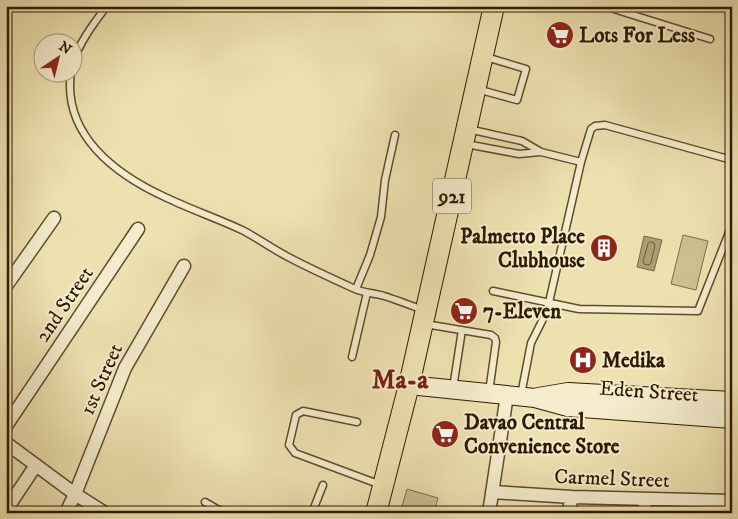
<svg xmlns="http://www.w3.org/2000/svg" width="738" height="519" font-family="'IM FELL DW Pica',serif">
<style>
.green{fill:#cdbf92;stroke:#7e6c4a}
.water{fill:#ad9d74;stroke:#7a6946}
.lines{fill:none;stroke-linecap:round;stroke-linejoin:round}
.shore{stroke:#6e5c3a;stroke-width:1}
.service-casing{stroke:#5e4c2d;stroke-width:9}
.minor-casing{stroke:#5e4c2d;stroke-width:15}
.secondary-casing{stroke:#2e1a01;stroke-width:20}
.primary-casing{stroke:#2e1a01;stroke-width:22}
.service{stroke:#f4eccc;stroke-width:6}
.minor{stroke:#f4eccc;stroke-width:12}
.secondary{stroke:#f4eccc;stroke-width:18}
.primary{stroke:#eee1b0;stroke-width:20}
.labels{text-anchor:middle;stroke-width:4;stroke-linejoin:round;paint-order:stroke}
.shield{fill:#f4eccc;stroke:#69593e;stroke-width:1}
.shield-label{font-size:20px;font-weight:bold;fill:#2e1a01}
.poi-label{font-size:21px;font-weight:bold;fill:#2e1a01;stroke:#f4eccc;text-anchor:start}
.street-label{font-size:21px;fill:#2e1a01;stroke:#f4eccc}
.district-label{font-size:26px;font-weight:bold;fill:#7a1f14;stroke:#f4eccc}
</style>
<rect width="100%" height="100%" fill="#eee1b0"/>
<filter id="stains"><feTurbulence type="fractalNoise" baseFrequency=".004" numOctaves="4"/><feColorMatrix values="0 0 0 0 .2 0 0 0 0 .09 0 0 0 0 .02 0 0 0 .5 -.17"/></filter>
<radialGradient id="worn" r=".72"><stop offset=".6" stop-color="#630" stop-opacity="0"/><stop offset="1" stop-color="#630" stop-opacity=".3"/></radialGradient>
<path class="green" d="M683,235L708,241L696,290L671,284Z
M407,489L438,498L434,513H400Z"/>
<path class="water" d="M644,236L662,240L654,271L637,267Z"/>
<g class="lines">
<path class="shore" d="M650,242L654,243L655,245L651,263L649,265L644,264L643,261L648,244Z"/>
<g class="service-casing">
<path id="service" d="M604,6L710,39
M72,65C79,43 93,24 107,6
M71,72C62,135 116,175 167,198C192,210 219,219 244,231C259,239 274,250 290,258C311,269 333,279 355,289C364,293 374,293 384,296C397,300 410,305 423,310
M477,89L517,100L526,69L486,57
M468,129L522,141L541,152L581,162
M466,144L519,154L540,152
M356,289L370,255L381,217L385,180L395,135
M493,291L579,309L698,311L732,225
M425,324L491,335L495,338L496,342L489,392
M352,357L367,293
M453,388L462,330
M521,395L531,343L547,311L581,162L591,129L595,126L605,125L732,160
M357,422L303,411L296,415L289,445L295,453L381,485
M205,502L224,513
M312,513L323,485"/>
</g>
<g class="minor-casing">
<path id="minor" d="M6,286L54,218
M6,426L138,229
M6,443L75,494L105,513
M492,492L572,497L732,501
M6,510L36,465
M66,513L75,494L125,368L184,266
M489,513L507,395
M568,513L572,497
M643,513L646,499"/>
</g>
<g class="secondary-casing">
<path id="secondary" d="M409,385L535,398L568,407L732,419
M538,397L568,392L732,401"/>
</g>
<g class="primary-casing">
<path id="primary" d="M376,513L409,385L494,6"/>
</g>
<use href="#service" class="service"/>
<use href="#minor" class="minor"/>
<use href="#secondary" class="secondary"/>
<use href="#primary" class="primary"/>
</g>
<defs>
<g id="supermarket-disc" transform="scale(1.4375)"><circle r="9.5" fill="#8f2418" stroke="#f4eccc"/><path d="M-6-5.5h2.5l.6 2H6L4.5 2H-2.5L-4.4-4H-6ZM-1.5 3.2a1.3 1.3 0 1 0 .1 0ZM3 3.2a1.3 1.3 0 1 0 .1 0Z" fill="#fff"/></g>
<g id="building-disc" transform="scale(1.4375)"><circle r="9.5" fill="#8f2418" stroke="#f4eccc"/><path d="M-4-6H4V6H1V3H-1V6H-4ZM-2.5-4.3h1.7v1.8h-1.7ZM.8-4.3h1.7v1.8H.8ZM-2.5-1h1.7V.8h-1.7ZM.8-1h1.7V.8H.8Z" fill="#fff"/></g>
<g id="hospital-disc" transform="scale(1.4375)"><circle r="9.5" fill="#8f2418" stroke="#f4eccc"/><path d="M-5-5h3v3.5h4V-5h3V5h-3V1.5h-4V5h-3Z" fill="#fff"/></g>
</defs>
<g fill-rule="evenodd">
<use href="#supermarket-disc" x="560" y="35"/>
<use href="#building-disc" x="604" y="248"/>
<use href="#supermarket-disc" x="464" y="311"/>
<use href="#hospital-disc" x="583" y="360"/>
<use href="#supermarket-disc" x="445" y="434"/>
</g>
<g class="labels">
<rect class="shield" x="433" y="178.5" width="38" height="35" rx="4"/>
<g class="shield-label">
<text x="452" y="203">921</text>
</g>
<g class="poi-label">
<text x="579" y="42">Lots For Less</text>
<text x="585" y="243" text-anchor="end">Palmetto Place<tspan x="585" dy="24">Clubhouse</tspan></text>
<text x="483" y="318">7-Eleven</text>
<text x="602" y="367">Medika</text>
<text x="464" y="429">Davao Central<tspan x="464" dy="24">Convenience Store</tspan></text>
</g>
<g class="street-label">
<text transform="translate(64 304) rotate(-56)" y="7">2nd Street</text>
<text transform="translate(101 379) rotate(-66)" y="7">1st Street</text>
<text transform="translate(649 391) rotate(4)" y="7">Eden Street</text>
<text transform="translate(612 478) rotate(2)" y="7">Carmel Street</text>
</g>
<g class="district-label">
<text x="400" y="388">Ma-a</text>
</g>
</g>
<rect width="738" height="519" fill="none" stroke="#eee1b0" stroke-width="25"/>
<rect x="8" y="8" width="723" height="504" fill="none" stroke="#2e1a01" stroke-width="2.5"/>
<rect x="12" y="12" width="713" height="494" fill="none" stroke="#2e1a01"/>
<g transform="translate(58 58) rotate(35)"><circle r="24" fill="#f4eccc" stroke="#a5987b"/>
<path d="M0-4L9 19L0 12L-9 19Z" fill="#8f2418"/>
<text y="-8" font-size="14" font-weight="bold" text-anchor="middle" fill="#2e1a01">N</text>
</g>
<rect width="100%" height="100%" filter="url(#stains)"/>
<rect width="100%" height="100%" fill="url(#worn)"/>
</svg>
